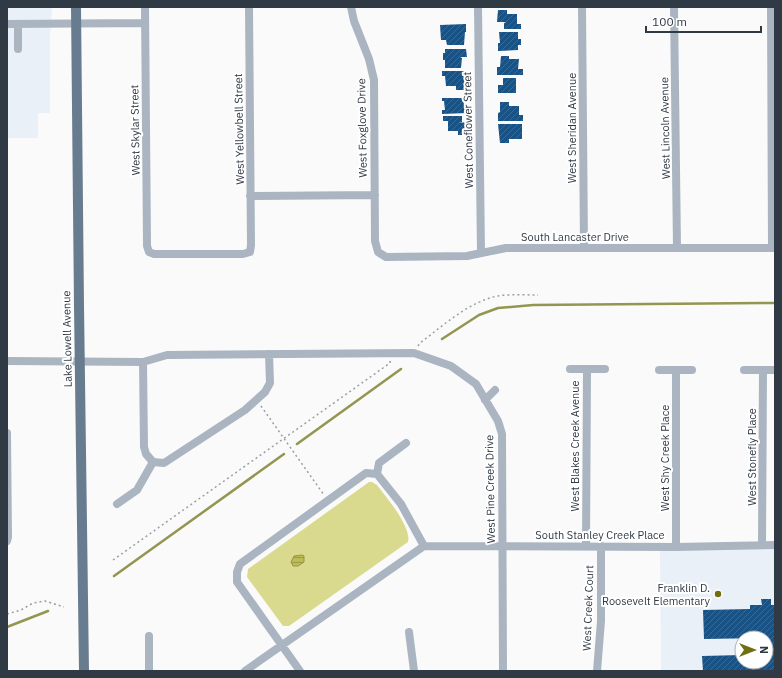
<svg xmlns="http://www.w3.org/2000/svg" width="782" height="678" font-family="'IBM Plex Sans',sans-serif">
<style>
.built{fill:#eaf0f7;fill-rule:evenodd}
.green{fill:#dada8f}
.water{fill:url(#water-rules);stroke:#939550}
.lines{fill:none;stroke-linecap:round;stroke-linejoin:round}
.stream{stroke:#939550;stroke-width:2.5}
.building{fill:url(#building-hatch)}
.path{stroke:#9a9fa4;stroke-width:1.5;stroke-dasharray:2 3;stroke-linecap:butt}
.minor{stroke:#aab5c1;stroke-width:8}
.major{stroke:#687c90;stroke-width:10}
.poi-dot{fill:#716f10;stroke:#fff;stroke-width:1.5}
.labels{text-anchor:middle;stroke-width:4;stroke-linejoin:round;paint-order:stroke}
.street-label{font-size:11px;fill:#303a45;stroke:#fff}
.poi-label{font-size:11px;fill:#303a45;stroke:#fff;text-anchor:end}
</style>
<defs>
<pattern id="water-rules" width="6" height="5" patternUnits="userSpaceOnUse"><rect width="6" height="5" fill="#bebc55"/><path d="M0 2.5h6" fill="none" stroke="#9b9a48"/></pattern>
<pattern id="building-hatch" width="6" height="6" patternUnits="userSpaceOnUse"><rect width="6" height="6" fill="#195284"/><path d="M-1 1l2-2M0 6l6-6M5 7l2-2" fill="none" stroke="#3b6991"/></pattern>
</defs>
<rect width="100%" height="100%" fill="#fafafa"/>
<path class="built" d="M7,7H52L50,36V113H38V138H7Z
M775,549V671H661L660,550ZM742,638H766V662H742Z"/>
<path class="green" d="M369,482H372L377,485C386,497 412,527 408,542L289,626H283L247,577L248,569Z"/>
<path class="water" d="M302,555L304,556V562L298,566H293L291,562L294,556Z"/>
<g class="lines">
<path class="stream" d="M442,339L479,315L498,308L533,305L775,303
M297,444L401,369
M114,576L284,454
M7,627L48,611"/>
</g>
<path class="building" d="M498,10H507V14H517V24H521V29H504V23L506,22H497Z
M466,24V32H465L464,45H447L446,40H441L440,25Z
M499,32H518V39H521V45H518V50L498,51V43H500Z
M445,49H466L467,57H460L462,58L461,68H445V60H443V53H445Z
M501,56H509V59H519L518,69H523V75H497V67H500Z
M442,71H467V79H465L464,90H456V86H446L445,76H442Z
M503,78H516V93H498V85H503Z
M442,98H463L464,105H467V113L442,114V110H445L444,101H442Z
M500,102H509V106H519V115H523V121H498V113L500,112Z
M443,116H462V122L459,123L467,122V135H458V131H448V121H443Z
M498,124H522V139H509V143H500Z
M761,599H771V605H775V671H703L702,656L742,655V662H766V638L704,639L703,610L750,609V605H762Z"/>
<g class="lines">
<path class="path" d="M418,346L420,343C444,325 467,303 497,296C510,294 525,295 538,295
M261,406L324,495
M113,560L390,363V361
M7,614L21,610L33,603L45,601L64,607"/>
<path class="minor" d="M145,7L147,246L149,252L154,254H243L250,252L251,245L249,7
M351,7L354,21L369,59L374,80L375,241L378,252L386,257L467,256L506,248H775
M478,7L481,253
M582,7L584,248
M674,7L677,248
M771,7L772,248
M7,24L145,23
M18,49V24
M250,196L375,195
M7,361L143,362L167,355L414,353L451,366L476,384L498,421L502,434L503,671
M143,362L144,447L146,454L153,462L164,463L245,410L265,392L270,383L269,354
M570,369H587
M659,370H676
M744,370H775
M485,400L495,390
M7,433L8,537L7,541
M377,474L379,463L406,443
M117,504L137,490L153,462
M762,545L763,370
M586,546L587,369H605
M676,547V370H692
M409,632L414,671
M149,671V636
M245,671L424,546L676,547L775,545
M300,671L237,582V572L240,564L366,473L377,474L401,504L424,546
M597,671L601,621V546"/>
<path class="major" d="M76,7L79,306L84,671"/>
</g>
<circle class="poi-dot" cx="718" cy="594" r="4"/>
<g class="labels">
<g class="street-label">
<text transform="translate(362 128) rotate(-91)" y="4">West Foxglove Drive</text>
<text transform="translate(572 128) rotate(-90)" y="4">West Sheridan Avenue</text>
<text transform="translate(665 128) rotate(-91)" y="4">West Lincoln Avenue</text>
<text transform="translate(239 129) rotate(-91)" y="4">West Yellowbell Street</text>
<text transform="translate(135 130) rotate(-91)" y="4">West Skylar Street</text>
<text transform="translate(468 130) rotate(-91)" y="4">West Coneflower Street</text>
<text x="575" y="241">South Lancaster Drive</text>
<text transform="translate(67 339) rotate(-91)" y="4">Lake Lowell Avenue</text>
<text transform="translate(575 446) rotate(-90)" y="4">West Blakes Creek Avenue</text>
<text transform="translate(752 457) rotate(-90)" y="4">West Stonefly Place</text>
<text transform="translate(665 458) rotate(-90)" y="4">West Shy Creek Place</text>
<text transform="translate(490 489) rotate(-91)" y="4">West Pine Creek Drive</text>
<text x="600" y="539">South Stanley Creek Place</text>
<text transform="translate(588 608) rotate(-88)" y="4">West Creek Court</text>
</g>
<g class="poi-label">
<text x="710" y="592">Franklin D.<tspan x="710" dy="13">Roosevelt Elementary</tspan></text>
</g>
</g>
<rect width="782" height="678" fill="none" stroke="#303a45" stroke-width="16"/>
<g transform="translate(754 650) rotate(90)"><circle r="19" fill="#ffffff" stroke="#acb0b5"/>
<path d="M0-3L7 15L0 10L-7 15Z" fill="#716f10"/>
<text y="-6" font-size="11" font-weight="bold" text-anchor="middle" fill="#303a45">N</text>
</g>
<path d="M646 26v6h115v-6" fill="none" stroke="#303a45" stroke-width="2"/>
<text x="652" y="26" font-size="12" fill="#303a45" stroke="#ffffff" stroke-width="3" paint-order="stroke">100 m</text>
</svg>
